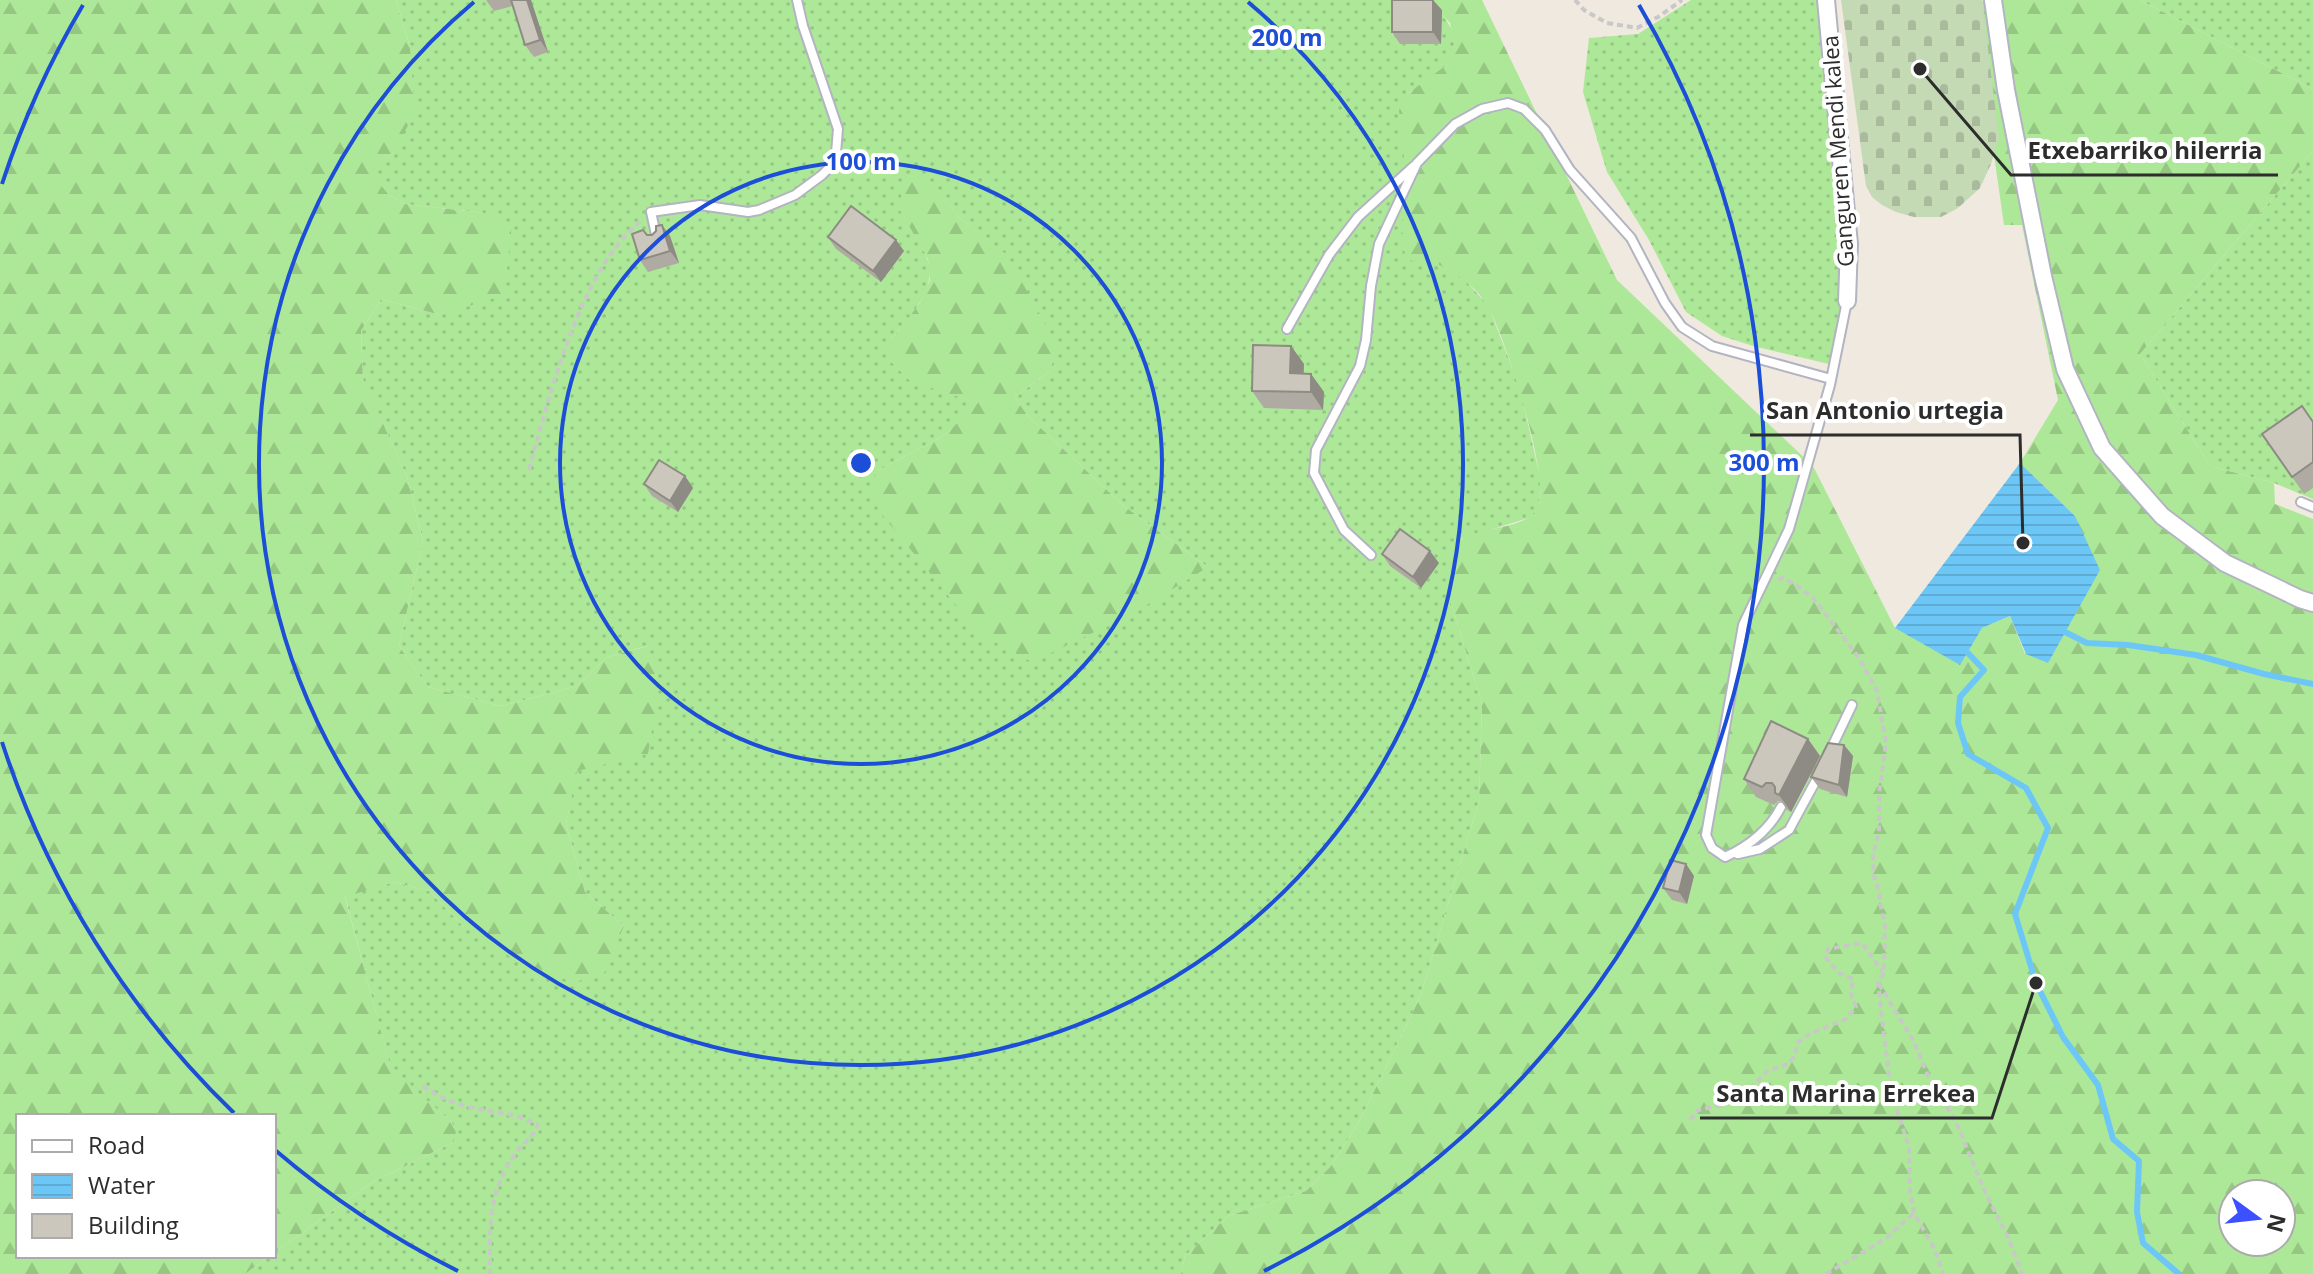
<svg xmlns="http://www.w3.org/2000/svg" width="2313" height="1274" font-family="'Open Sans',sans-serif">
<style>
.grass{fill:url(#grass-dots);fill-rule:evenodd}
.forest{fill:url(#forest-firs);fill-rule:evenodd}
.cemetery{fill:url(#cemetery-stones)}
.water{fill:url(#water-rules)}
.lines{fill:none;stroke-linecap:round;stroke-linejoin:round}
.stream{stroke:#6dc7f6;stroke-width:6}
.lane-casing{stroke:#b3b4c1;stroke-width:12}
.street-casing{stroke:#b3b4c1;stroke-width:20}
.path{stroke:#c8c8c8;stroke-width:4;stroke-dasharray:6 4;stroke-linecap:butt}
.lane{stroke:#fff;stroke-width:8}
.street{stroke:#fff;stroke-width:16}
.wall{fill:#afaba3}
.shaded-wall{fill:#8e8b84}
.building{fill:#cbc7bd;stroke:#8e8b84;stroke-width:2}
.ring{fill:none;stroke:#1d4ed8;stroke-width:4}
.labels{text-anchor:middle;stroke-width:8;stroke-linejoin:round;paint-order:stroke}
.street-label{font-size:22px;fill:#2d2d2d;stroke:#fff}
.centre{fill:#1d4ed8;stroke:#fff;stroke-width:4}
.ring-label{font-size:24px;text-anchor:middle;font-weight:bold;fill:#1d4ed8;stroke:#fff;stroke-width:8;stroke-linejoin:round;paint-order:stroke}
.leader{fill:none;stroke:#2d2d2d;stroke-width:3}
.callout-dot{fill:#2d2d2d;stroke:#fff;stroke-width:3}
.callout-label{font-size:24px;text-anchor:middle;font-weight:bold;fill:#2d2d2d;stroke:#fff;stroke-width:8;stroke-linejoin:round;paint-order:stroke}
</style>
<defs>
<pattern id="grass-dots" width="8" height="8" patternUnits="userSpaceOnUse" patternTransform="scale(2)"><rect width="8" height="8" fill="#ade898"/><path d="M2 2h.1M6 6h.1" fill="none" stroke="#95c783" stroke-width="1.8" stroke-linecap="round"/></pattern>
<pattern id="forest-firs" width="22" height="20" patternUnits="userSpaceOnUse" patternTransform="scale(2)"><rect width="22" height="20" fill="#ade898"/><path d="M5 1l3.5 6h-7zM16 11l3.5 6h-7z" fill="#95c783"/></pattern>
<pattern id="cemetery-stones" width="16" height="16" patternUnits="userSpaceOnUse" patternTransform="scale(2)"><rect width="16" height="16" fill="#c4dab5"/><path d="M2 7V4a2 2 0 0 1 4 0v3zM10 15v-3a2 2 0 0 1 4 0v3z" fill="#a9bb9c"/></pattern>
<pattern id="water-rules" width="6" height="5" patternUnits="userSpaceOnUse" patternTransform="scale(2)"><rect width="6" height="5" fill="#6dc7f6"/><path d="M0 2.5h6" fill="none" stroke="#5fabd3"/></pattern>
</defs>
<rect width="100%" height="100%" fill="#efe9df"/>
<path class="grass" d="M396,0H1425C1445,12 1466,41 1448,64C1442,72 1416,87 1407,94L1430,266L1431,260L1461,276L1488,305L1520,388L1541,482L1539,506L1532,517L1461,539L1451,603L1482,704L1479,801L1420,997L1359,1122L1330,1167L1306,1191L1228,1216L1185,1256L1181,1274H245L270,1256H274V1253L373,1182L452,1143V1122L391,1070L345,896L394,882L429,891L464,927L624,926L585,892L566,824L576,771L659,686L647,646L607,657L577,686L501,706L428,687L399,646L423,541L407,477L363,380L361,331L381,299L440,315L484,213L405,204L389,195L369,172L394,152L410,47ZM931,183L960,218L1007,256L1050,371L1015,397L1027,415L1124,506L1208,567L877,471L945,435L979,403L911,381L891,340C909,317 939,289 927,258C921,241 908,224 899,208Z
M1691,0H1817L1833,152L1842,262L1841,304L1829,364L1753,346L1722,336L1686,312L1649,240L1607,172L1583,92L1589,38L1638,34Z
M2140,0H2313V89Z
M2313,151V499L2274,483L2210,466L2140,354Z"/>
<path class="forest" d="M0,0H396L410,47L415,112L394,152L370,172L389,195L405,204L484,213L512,224L504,295L440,315L381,299L361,331L363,379L407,477L423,541L399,646L428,687L501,706L577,686L607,657L648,646L659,686L648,754L577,771L566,824L585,892L624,926L603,976L572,982L512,958L464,927L429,891L394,882L345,897L391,1069L452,1122L456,1132L452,1143L373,1182L274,1253V1116H18V1256H270L245,1274H0Z
M1425,0H1482L1617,280L1813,466L1895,628H1982L2010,616L2025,654L2075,516L2020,463L2058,400L2022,225H2004L1973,8L1984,0H2140L2313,89V151L2140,354L2210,466L2274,483L2275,504L2313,519V1274H1181L1185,1256L1228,1216L1306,1191L1330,1167L1359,1122L1420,997L1479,801L1482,704L1451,603L1446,559C1450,553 1455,544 1461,540C1480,526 1528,530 1538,507C1551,479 1505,336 1488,307C1476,285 1453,272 1432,261L1430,267L1410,260L1400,245L1407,184L1399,110L1407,94L1448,64L1455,46L1450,23L1433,5ZM2233,1194H2281V1242H2233Z
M915,177L931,182L960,218L1007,255L1051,334L1056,352L1050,371L1015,397L1027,415L1124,506L1208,567L1134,613L1032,662L989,639L968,620L880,512L868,491L877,471L945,435L978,403L910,381L889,360L891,340L920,303L930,280L928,259L899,208L904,182Z"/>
<path class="cemetery" d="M1841,0H1982L1999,138L1991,164L1980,188L1958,208L1941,217H1914L1896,212L1882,205L1872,197L1866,186Z"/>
<path class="water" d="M2020,463L2075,516L2100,570L2048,663L2026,654L2010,616L1982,628L1960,665L1895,628Z"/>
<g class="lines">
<path class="stream" d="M2065,632L2087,643L2128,645L2196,655L2264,674L2313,684
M1967,652L1984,670L1960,697L1958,723L1968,754L2026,788L2048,828L2015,914L2036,983L2063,1037L2098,1085L2113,1139L2139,1161L2137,1212L2143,1243L2179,1274"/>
<g class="lane-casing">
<path id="lane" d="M657,239L651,212L700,205L748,212L759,210L795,195L822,175L833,164L836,153L838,129L803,26L797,0
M1287,329L1329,255L1358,217L1414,166
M2301,502L2313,507
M1371,555L1344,530L1314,473L1316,450L1360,366L1366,340L1371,286L1379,244L1417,163L1455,124L1482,109L1508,103L1524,109L1545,130L1570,170L1631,238L1665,303L1682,327L1712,346L1831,379
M1829,753L1852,705
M1781,807C1769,830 1749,846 1725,857L1712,848L1706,835L1743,625L1789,529L1830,385L1847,301
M1738,854L1760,849L1789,830L1820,773"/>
</g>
<g class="street-casing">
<path id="street" d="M1826,0L1849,244L1847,301
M1993,0L2006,90L2043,276L2065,369L2102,448L2162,516L2225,563L2300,599L2313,603"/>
</g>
<path class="path" d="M1575,0L1584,10L1607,23L1637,28L1658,17L1682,0
M529,470C549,397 580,270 640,222
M1778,579L1783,578L1795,584L1814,599L1859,658L1877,691L1886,743L1879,794V832L1873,854L1874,876L1879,891L1880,902L1885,926L1884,973L1878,982L1880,1002L1891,1092L1909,1147L1910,1191L1914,1213L1935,1250L1943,1274
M1879,984L1913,1040L1929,1078L1956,1122L1985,1192L2008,1237L2022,1274
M423,1086C437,1096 452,1103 470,1107C495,1113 514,1112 538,1125C531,1141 523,1142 515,1154C487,1194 490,1229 490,1274
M1690,1120L1698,1110L1722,1105L1749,1090L1767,1071L1788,1064L1794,1057L1798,1042L1809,1034L1846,1019L1856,1007L1851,996L1853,979L1839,973L1826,958L1828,949L1862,943L1882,971
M1826,1274L1885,1239L1914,1213"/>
<use href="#lane" class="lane"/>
<use href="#street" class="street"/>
</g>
<path class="wall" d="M486,0H531L548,52L534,57L525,45L513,6L494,11Z
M1442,10L1441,44H1400L1392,32Z
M647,235L670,236L679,263L648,272L640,260Z
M828,237L896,240L904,251L881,282L836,249Z
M1291,346L1304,364L1303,374H1311L1324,392L1323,410L1264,408L1252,391Z
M2313,421V488L2304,494L2262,434Z
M685,476L693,488L678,512L652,496L644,484Z
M1382,554L1439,563L1421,588L1390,566Z
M1808,739L1820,756L1791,812L1787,810L1781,801H1778L1774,805L1756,797L1744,779Z
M1844,745L1853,756L1847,797L1820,789L1811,777Z
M1686,864L1694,876L1687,904L1672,900L1663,888Z"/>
<path class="shaded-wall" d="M527,0H531L548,52L540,40Z
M1433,0L1442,10L1441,44L1433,32Z
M662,225L670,236L679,263L670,251Z
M896,240L904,251L881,282L873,271Z
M1291,346L1304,364L1303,391L1290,373Z
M1311,374L1324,392L1323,410L1311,392Z
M685,476L693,488L678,512L670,501Z
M1430,551L1439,563L1421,588L1413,577Z
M1808,739L1820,756L1791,812L1779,795Z
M1844,745L1853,756L1847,797L1839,785Z
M1686,864L1694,876L1687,904L1679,892Z"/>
<path class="building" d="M511,0H527L540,40L525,45Z
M1392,0H1433V32H1392Z
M851,206L896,240L873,271L828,237Z
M662,225L670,251L640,260L632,234L643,230L647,235H652L656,231V226Z
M1253,345L1291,346L1290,373L1311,374V392L1252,391Z
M2302,406L2313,422V462L2292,477L2262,434Z
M659,460L685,476L670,501L644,484Z
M1400,529L1430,551L1413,577L1382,554Z
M1771,721L1808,739L1779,795L1775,793V787L1772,783H1766L1762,787L1744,779Z
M1828,743L1844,745L1839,785L1811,777Z
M1670,860L1686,864L1679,892L1663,888Z"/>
<g class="ring">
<circle cx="861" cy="463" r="301"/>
<path d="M1248 2A602 602 0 1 1 474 2"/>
<path d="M458 1271A903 903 0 0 1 275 1150M234 1113A903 903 0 0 1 2 742M2 184A903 903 0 0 1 83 5M1639 5A903 903 0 0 1 1264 1271"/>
</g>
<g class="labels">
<g class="street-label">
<text transform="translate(1838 151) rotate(-94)" y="8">Ganguren Mendi kalea</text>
</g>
</g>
<circle cx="861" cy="463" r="12" class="centre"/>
<g class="ring-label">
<text x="1287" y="46">200 m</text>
<text x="861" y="170">100 m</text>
<text x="1764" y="471">300 m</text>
</g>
<path class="leader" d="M1920 69L2011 175H2278M2023 543L2020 435H1750M2036 983L1992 1118H1700"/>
<g class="callout-dot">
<circle cx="1920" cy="69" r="8"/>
<circle cx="2023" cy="543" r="8"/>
<circle cx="2036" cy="983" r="8"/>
</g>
<g class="callout-label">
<text x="2145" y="159">Etxebarriko hilerria</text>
<text x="1885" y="419">San Antonio urtegia</text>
<text x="1846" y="1102">Santa Marina Errekea</text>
</g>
<rect x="16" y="1114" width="260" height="144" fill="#ffffff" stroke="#ababab" stroke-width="2"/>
<rect x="32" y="1140" width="40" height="12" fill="#ffffff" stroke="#ababab" stroke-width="2"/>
<text x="88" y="1154" font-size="24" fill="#2d2d2d">Road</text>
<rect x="32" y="1174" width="40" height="24" fill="url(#water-rules)" stroke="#ababab" stroke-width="2"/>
<text x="88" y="1194" font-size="24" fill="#2d2d2d">Water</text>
<rect x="32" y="1214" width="40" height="24" fill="#cbc7bd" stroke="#ababab" stroke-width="2"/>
<text x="88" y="1234" font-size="24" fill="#2d2d2d">Building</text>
<g transform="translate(2257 1218) rotate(105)"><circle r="38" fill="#ffffff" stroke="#ababab" stroke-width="2"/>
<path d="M0-6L14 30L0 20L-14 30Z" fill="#3c50ff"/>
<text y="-12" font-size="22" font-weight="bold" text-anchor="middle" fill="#2d2d2d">N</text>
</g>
</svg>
